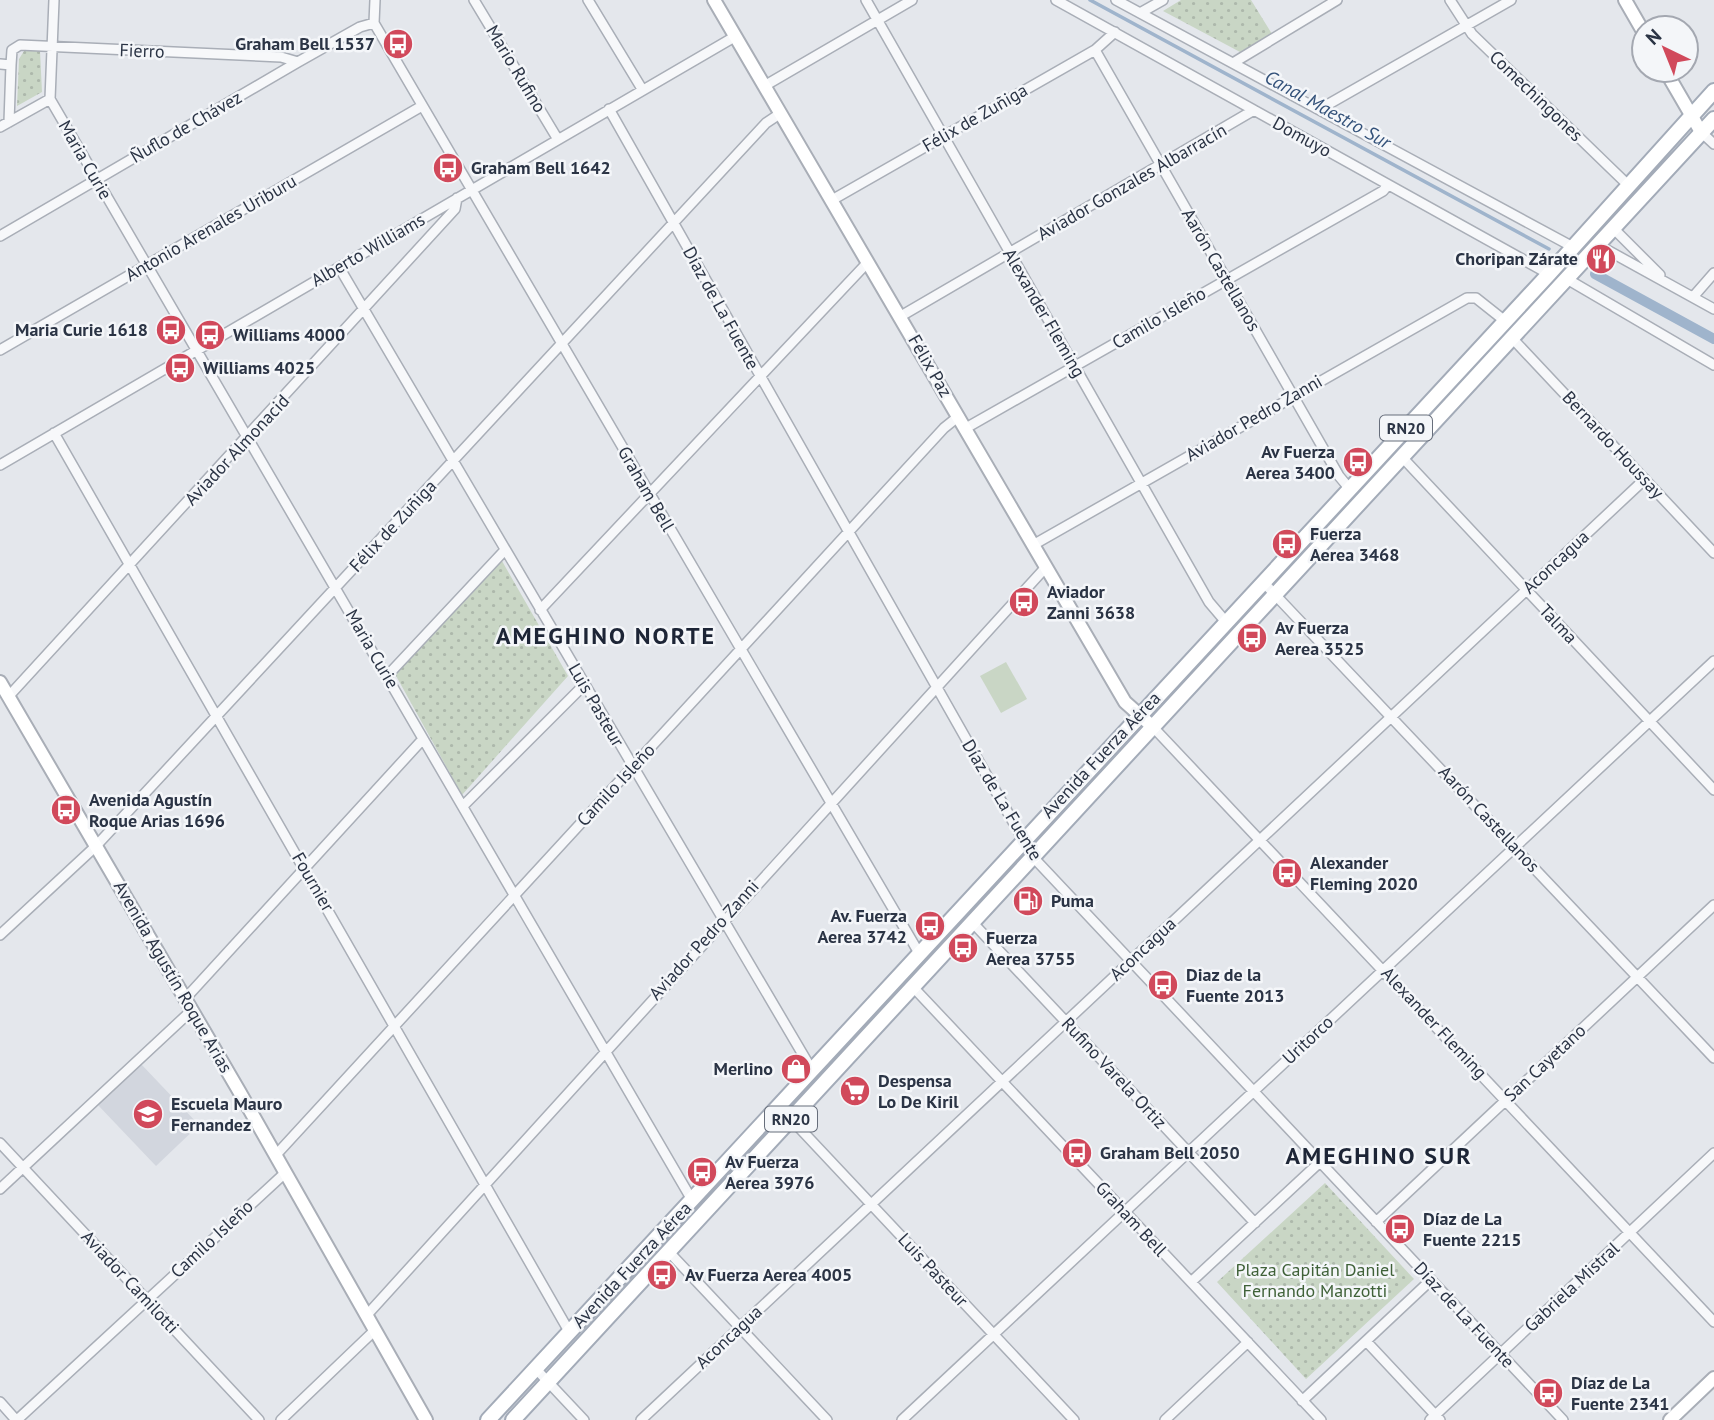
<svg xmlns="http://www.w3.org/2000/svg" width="1714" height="1420" font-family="'PT Sans',sans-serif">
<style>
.built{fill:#d2d6de}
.park{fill:url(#park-dots)}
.pitch{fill:#c9d6c5}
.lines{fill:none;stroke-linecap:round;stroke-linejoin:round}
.stream{stroke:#9fb4cc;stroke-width:3.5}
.canal{stroke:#9fb4cc;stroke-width:10}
.street-casing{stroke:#a9aeb7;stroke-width:12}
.secondary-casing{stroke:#a9aeb7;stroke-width:16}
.primary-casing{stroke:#a3abb8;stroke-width:18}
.street{stroke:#f7f8fa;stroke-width:9}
.secondary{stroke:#fff;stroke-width:12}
.primary{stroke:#fff;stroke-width:14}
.labels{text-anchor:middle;stroke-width:5;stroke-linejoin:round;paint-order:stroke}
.shield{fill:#f4f6f9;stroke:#676e7b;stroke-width:2}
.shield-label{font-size:16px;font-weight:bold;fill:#2b3445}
.poi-label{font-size:18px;font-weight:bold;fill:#2b3445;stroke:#f4f6f9;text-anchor:start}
.street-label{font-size:18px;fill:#2b3445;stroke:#f4f6f9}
.park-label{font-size:18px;fill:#3f6138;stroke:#f4f6f9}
.water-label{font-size:19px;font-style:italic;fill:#34527a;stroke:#f4f6f9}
.district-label{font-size:24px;font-weight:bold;letter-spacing:2px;fill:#1d2536;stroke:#f4f6f9}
</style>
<defs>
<pattern id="park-dots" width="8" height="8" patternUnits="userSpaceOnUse" patternTransform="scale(1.75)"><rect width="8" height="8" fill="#c9d6c5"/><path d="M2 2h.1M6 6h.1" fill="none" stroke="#adb8ab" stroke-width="1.8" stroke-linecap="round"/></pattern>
</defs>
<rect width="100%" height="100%" fill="#e4e7ec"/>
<path class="built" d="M140,1063L199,1125L156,1166L97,1104Z"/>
<path class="park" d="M1181,0H1251L1272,34L1240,52L1163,11Z
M24,51H40L42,92L17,106L19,59Z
M502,561L568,676L462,795L395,674Z
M1325,1183L1414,1279L1306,1379L1217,1282Z"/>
<path class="pitch" d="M1006,662L1027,699L1001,713L980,676Z"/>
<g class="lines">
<path class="stream" d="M1090,0L1549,249"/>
<path class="canal" d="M1595,274L1714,339"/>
<g class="street-casing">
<path id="street" d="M54,0L50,99L692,1200
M375,0L374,23L919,953
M474,0L557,138
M588,0L642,89
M866,0L1209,602L1226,622
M1056,0L1549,274
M1116,0L1573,247
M1450,0L1472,34L1628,185
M1140,13L1163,0
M1095,50L1339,476L1349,488
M1233,63L1337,0
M0,64L11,65L12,50L20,45L281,57L298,62
M766,85L912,0
M609,109L1033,857L1563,1420
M1320,109L1511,0
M9,122L11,65
M0,127L50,99
M1701,132L1714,144
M832,200L1095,50L1115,32
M1613,228L1660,275
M0,236L298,62L360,27L374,23
M1598,245L1714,309
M339,267L812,1070
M1567,279L1714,365
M1693,297L1714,273
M901,316L1254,110
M1512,338L1714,553
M0,350L422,106
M966,428L1383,191L1388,185
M54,433L570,1333
M1402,457L1714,790
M0,465L736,36
M1033,545L1467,298H1476L1505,321
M1263,582L1714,1058
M540,610L868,262
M387,676L505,550
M8,697L455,209L457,198
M1153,727L1714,1322
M463,806L584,685
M973,923L1255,1223
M0,935L96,846L766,123L781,113
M913,987L1321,1420
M184,1000L423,739
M791,1119L1074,1420
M0,1143L259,1420
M275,1156L944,428L959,416
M0,1189L191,1011
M1376,1222L1714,905
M669,1252L827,1420
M1191,1282L1320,1162
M366,1316L1046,567
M1366,1341L1440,1420
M536,1369L584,1420
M1302,1401L1431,1280
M0,1402L16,1420
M17,1420L285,1173
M281,1420L374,1331
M641,1420L1645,479
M902,1420L1714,661
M1165,1420L1248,1342
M1430,1420L1714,1153"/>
</g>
<g class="secondary-casing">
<path id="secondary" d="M714,0L1125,702L1153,727
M1625,0L1644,33
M1665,70L1701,132
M0,682L239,1091L426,1420
M1670,1420L1714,1378"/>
</g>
<g class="primary-casing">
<path id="primary" d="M488,1420L1549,274L1714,91
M513,1420L1714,119"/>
</g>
<use href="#street" class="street"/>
<use href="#secondary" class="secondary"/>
<use href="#primary" class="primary"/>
</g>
<defs>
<g id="bus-disc" transform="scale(1.575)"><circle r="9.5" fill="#d1495b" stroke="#f4f6f9"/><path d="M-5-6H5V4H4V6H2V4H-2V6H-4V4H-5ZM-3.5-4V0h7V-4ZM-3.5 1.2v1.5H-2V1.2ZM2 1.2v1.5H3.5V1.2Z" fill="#fff"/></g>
<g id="restaurant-disc" transform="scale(1.575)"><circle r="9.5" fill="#d1495b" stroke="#f4f6f9"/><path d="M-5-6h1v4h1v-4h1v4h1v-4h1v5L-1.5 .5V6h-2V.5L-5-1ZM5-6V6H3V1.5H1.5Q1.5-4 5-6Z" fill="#fff"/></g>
<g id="fuel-disc" transform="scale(1.575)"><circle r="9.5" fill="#d1495b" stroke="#f4f6f9"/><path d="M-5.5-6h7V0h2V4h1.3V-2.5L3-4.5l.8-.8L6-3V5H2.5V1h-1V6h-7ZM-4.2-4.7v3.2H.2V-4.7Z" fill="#fff"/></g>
<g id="shop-disc" transform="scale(1.575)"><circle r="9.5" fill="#d1495b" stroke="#f4f6f9"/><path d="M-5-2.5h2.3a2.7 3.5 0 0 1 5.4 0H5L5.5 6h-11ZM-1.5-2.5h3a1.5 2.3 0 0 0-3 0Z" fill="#fff"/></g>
<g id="supermarket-disc" transform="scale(1.575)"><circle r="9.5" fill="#d1495b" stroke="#f4f6f9"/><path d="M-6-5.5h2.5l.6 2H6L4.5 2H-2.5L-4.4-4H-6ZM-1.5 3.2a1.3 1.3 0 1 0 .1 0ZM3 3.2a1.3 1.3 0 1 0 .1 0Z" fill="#fff"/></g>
<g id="school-disc" transform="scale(1.575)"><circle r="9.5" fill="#d1495b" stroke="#f4f6f9"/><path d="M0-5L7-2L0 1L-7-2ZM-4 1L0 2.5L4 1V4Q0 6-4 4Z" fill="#fff"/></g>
</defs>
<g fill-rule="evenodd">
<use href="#bus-disc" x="398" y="44"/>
<use href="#bus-disc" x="448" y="168"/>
<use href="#restaurant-disc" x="1601" y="259"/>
<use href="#bus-disc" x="171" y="330"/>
<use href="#bus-disc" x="210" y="335"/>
<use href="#bus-disc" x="180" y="368"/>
<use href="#bus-disc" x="1358" y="462"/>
<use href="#bus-disc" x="1287" y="544"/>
<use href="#bus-disc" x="1024" y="602"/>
<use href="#bus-disc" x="1252" y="638"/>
<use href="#bus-disc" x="66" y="810"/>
<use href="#bus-disc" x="1287" y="873"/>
<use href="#fuel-disc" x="1028" y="901"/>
<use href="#bus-disc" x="930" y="926"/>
<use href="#bus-disc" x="963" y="948"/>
<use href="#bus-disc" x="1163" y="985"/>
<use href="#shop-disc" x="796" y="1069"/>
<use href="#supermarket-disc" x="855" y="1091"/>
<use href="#school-disc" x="148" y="1114"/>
<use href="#bus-disc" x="1077" y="1153"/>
<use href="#bus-disc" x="702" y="1172"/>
<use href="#bus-disc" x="1400" y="1229"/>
<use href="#bus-disc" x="662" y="1275"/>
<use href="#bus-disc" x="1548" y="1393"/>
</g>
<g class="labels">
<g class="shield">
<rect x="1380" y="415.5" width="52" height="25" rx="5"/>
<rect x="765" y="1106.5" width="52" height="25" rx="5"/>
</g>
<g class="shield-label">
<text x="1406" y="434">RN20</text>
<text x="791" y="1125">RN20</text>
</g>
<g class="poi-label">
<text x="375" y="50" text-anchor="end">Graham Bell 1537</text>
<text x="471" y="174">Graham Bell 1642</text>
<text x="1578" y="265" text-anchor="end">Choripan Zárate</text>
<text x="148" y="336" text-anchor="end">Maria Curie 1618</text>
<text x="233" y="341">Williams 4000</text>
<text x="203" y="374">Williams 4025</text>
<text x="1335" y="458" text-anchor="end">Av Fuerza<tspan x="1335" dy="21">Aerea 3400</tspan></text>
<text x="1310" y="540">Fuerza<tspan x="1310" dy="21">Aerea 3468</tspan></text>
<text x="1047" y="598">Aviador<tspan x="1047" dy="21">Zanni 3638</tspan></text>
<text x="1275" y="634">Av Fuerza<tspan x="1275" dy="21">Aerea 3525</tspan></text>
<text x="89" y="806">Avenida Agustín<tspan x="89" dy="21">Roque Arias 1696</tspan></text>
<text x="1310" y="869">Alexander<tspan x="1310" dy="21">Fleming 2020</tspan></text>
<text x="1051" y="907">Puma</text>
<text x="907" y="922" text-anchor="end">Av. Fuerza<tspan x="907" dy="21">Aerea 3742</tspan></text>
<text x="986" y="944">Fuerza<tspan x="986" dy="21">Aerea 3755</tspan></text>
<text x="1186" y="981">Diaz de la<tspan x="1186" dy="21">Fuente 2013</tspan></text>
<text x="773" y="1075" text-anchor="end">Merlino</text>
<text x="878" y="1087">Despensa<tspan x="878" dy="21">Lo De Kiril</tspan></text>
<text x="171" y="1110">Escuela Mauro<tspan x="171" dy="21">Fernandez</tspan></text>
<text x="1100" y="1159">Graham Bell 2050</text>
<text x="725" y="1168">Av Fuerza<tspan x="725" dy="21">Aerea 3976</tspan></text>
<text x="1423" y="1225">Díaz de La<tspan x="1423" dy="21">Fuente 2215</tspan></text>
<text x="685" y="1281">Av Fuerza Aerea 4005</text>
<text x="1571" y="1389">Díaz de La<tspan x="1571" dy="21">Fuente 2341</tspan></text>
</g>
<g class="street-label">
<text transform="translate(142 51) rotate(2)" y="6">Fierro</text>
<text transform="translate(516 69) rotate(59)" y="6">Mario Rufino</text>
<text transform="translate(1536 96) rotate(44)" y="6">Comechingones</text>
<text transform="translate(975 118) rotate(-30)" y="6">Félix de Zuñiga</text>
<text transform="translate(186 127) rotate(-30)" y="6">Ñuflo de Chávez</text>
<text transform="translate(1302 137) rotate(29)" y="6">Domuyo</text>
<text transform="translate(85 160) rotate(60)" y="6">Maria Curie</text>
<text transform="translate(1132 182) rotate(-30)" y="6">Aviador Gonzales Albarracín</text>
<text transform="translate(211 228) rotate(-30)" y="6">Antonio Arenales Uriburu</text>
<text transform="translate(368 250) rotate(-30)" y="6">Alberto Williams</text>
<text transform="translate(1221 270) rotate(60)" y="6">Aarón Castellanos</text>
<text transform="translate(721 308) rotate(61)" y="6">Díaz de La Fuente</text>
<text transform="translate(1044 313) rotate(60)" y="6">Alexander Fleming</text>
<text transform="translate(1159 318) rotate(-30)" y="6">Camilo Isleño</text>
<text transform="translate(930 366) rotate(60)" y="6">Félix Paz</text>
<text transform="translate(1254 418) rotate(-30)" y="6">Aviador Pedro Zanni</text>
<text transform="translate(1613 445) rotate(47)" y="6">Bernardo Houssay</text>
<text transform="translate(237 450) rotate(-47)" y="6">Aviador Almonacid</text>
<text transform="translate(646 489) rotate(60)" y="6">Graham Bell</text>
<text transform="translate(393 526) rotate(-47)" y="6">Félix de Zuñiga</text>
<text transform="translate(1556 562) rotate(-43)" y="6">Aconcagua</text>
<text transform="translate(1558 624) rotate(47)" y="6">Talma</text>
<text transform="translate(372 649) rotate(60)" y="6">Maria Curie</text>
<text transform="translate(596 705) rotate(60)" y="6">Luis Pasteur</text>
<text transform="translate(1101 755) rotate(-47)" y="6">Avenida Fuerza Aérea</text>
<text transform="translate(616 785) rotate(-47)" y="6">Camilo Isleño</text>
<text transform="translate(1002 800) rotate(59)" y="6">Díaz de La Fuente</text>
<text transform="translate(1489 819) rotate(47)" y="6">Aarón Castellanos</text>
<text transform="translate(313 882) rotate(60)" y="6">Fournier</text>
<text transform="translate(704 940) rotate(-48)" y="6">Aviador Pedro Zanni</text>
<text transform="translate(1143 949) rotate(-43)" y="6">Aconcagua</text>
<text transform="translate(173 977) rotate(60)" y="6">Avenida Agustín Roque Arias</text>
<text transform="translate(1434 1023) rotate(47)" y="6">Alexander Fleming</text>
<text transform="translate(1308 1040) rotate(-43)" y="6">Uritorco</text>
<text transform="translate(1545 1063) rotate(-43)" y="6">San Cayetano</text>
<text transform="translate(1114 1073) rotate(47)" y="6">Rufino Varela Ortiz</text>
<text transform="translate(1131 1219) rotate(47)" y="6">Graham Bell</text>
<text transform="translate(212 1239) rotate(-43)" y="6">Camilo Isleño</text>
<text transform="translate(632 1265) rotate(-47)" y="6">Avenida Fuerza Aérea</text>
<text transform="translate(933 1270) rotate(47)" y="6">Luis Pasteur</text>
<text transform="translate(130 1282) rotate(47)" y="6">Aviador Camilotti</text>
<text transform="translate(1572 1287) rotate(-43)" y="6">Gabriela Mistral</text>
<text transform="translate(1464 1315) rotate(47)" y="6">Díaz de La Fuente</text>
<text transform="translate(729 1337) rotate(-43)" y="6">Aconcagua</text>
</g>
<g class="park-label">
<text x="1315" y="1276">Plaza Capitán Daniel<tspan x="1315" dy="21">Fernando Manzotti</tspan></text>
</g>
<g class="water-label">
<text transform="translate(1328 109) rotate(29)" y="7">Canal Maestro Sur</text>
</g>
<g class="district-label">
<text x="606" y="644">AMEGHINO NORTE</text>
<text x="1379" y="1164">AMEGHINO SUR</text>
</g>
</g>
<g transform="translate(1665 49) rotate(317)"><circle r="33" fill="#f4f6f9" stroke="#a4a8b1" stroke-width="2"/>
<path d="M0-5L12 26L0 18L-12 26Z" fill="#d1495b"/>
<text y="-10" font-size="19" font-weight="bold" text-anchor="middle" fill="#2b3445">N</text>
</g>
</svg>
